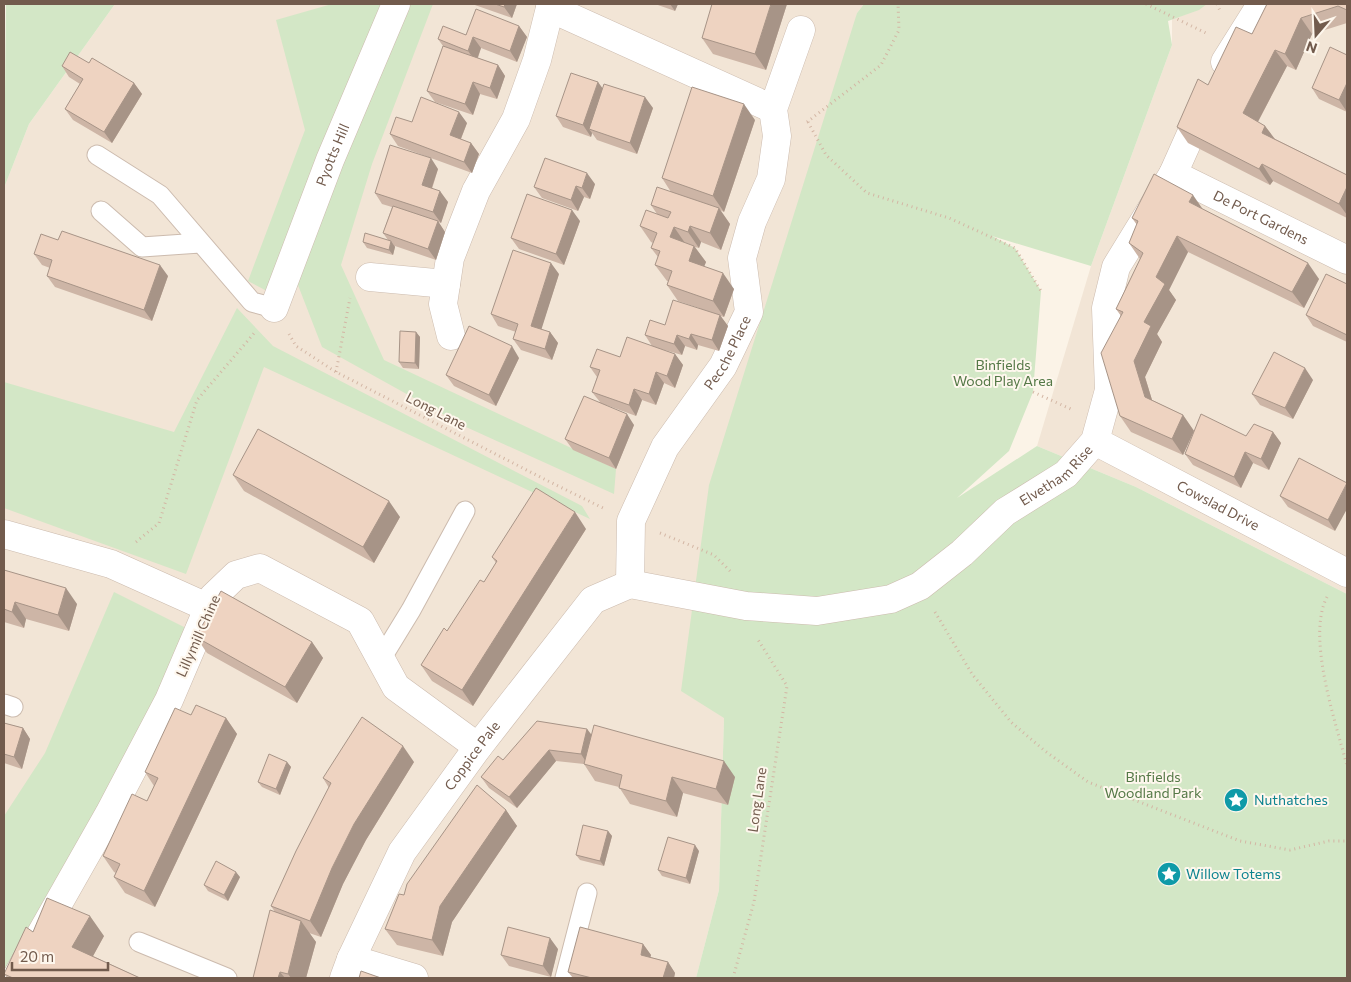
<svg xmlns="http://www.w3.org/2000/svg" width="1351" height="982" font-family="Commissioner,sans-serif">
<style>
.residential{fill:#f2e5d6}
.green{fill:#d3e7c6}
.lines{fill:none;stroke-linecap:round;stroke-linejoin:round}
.lane-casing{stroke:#ccbbae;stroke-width:21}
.street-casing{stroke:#ccbbae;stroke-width:29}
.path{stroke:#d3b6a4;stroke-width:3;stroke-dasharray:1 4;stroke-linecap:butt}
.lane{stroke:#fff;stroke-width:19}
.street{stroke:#fff;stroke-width:28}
.wall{fill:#cdb5a6}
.shaded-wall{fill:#a79487}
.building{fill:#eed3c1;stroke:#a79487}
.labels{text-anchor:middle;stroke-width:4;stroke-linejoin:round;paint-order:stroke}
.street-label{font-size:14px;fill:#725b4d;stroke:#fef7ed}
.park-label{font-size:14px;fill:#547846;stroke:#fef7ed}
.culture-label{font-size:14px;fill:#0d838f;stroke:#fef7ed;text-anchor:start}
</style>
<rect width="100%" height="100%" fill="#fbf3e7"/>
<path class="residential" d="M115,4H864L857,13L724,718L719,890L696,978H4V188L29,124Z
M1172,4H1347V594L1136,487L1037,446L1091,266L1172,45Z"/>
<path class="green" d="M6,4H115L29,124L4,188Z
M332,4H433L372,164L341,265L384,360L616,469L614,494L466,427L322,347L296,280L265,290L248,281L305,130L276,20Z
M864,4H1207L1199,10L1168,21L1172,45L1091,266L992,236L1015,248L1041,291L1033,392L1009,451L957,498L1037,446L1136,487L1347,594V978H696L719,890L724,718L681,691L709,485L857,13Z
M237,308L273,346L582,506L590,519L264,367L186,574L4,508V382L174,432Z
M114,592L186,628L99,833L4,972V816L45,753Z"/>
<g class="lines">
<g class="lane-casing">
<path id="lane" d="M97,155L160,195L252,302L274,308
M101,211L142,247L200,243
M381,659L411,610L465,511
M4,704L13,707
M139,942L227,978
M565,978L587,893"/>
</g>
<g class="street-casing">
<g id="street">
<path d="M550,8L773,109"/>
<path d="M1225,62L1257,11L1265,4"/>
<path id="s1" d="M1173,174L1347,260"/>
<path d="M370,277L446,284"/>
<path id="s2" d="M274,308L330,160L396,4"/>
<path d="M451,336L443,304L450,258L476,191L516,119L537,60L551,4"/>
<path id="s3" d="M1095,441L1347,573"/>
<path d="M4,534L111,564L209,608"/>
<path id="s4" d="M630,584L746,606L817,611L891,599L920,586L962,553L1005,512L1066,474L1095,441L1109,390L1106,308L1116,267L1173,174L1203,107"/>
<path id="s5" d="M630,584L631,521L665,447L723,366L749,312L742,258L752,222L771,179L777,136L773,109L801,30"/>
<path d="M351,959L414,978"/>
<path d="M16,978L109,814L169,700L213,597L236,575L260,568L360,621L396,687L478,747"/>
<path id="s6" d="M344,978L351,959L402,852L478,747L593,600L630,584"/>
</g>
</g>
<path class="path" d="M1146,4L1208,34
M1217,4L1221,13
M807,122L881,65L899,30L898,4
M808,122L826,155L867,193L949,218L1015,248L1041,291
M289,334L296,346L336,372L546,480L603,508
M336,372L350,298
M1033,392L1073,410
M660,533L714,555L730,571
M136,542L159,523L197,400L256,331
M1327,597C1306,637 1336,723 1347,766
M935,612L972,674L1011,722L1045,751L1088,782L1240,841L1290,850L1329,841H1347
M733,978L754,902L787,686L757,638"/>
<use href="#lane" class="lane"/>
<use href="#street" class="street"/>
</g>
<path class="wall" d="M472,4H517L512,18Z
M655,4H678L675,11Z
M787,4L766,70L713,54L702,38Z
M1267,4H1347V23L1312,34L1296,70L1287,66L1258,122L1265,126L1275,139L1347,175V218L1273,181L1270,185L1188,143L1177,127L1208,85L1252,34Z
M519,26L527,37L517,62L481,48L478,58L498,65L505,76L497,99L480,94L473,115L435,102L427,91L443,46L438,39Z
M1347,55V112L1319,99L1312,88Z
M89,63L134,83L142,94L112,143L73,120L65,109L80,84L69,77L62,66Z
M603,89L653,108L637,154L597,140L592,133L591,137L563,127L556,116Z
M755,120L724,212L720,210L730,224L721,250L701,242L699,248L695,247L706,262L704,266L734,289L724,317L720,316L728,326L719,351L698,345L697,350L685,346L682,355L661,349L675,354L683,365L675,388L664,383L656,405L642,400L636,416L606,405L634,425L616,469L573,450L565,439L600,402L592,392L597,377L590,367L620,357L652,346L645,335L699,308L678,301L667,285L668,281H667L655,265L658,257L651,248L653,243L651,242L640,226L657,214L651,205L671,192L662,178Z
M412,122L467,123L461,139L471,143L479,154L472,173L398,146L390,134Z
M438,169L432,189L448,202L441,223L438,222L445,232L436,260L395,246V247L393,255L367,248L363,242L388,240L383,233L392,207L382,204L375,193Z
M595,184L590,199L584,197L578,211L542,198L534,187Z
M1203,209L1319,279L1304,308L1188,252L1169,290L1176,300L1157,334L1162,342L1145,377L1152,400L1183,415L1194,431L1183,455L1131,432L1120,416L1121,316L1116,309L1140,259L1129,243L1137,225L1132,218Z
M580,221L564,265L519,249L511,238Z
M58,240L168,276L152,321L55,287L47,276L50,268L42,265L34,254Z
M559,274L541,329L550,332L558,343L552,360L521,350L513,339L516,332L498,326L491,314Z
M1347,284V342L1313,326L1306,315Z
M416,332L420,337L419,369L403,368L399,362Z
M519,358L496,406L454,386L446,375Z
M1313,380L1293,419L1260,405L1252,394Z
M1273,432L1281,443L1269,470L1253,463L1241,488L1193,465L1185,454Z
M1299,458L1335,531L1288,507L1280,496Z
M233,475L400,517L374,563L244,491Z
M586,529L473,706L432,681L421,665L484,582L496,563L492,557Z
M4,570L77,604L69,631L26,619L24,628L4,622Z
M196,637L312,642L323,658L297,703L207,653Z
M191,715L226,718L237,734L155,907L125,893L114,877L116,873L114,872L103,856L147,801L154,786L145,772Z
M4,723L23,728L30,739L22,769L4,763Z
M587,729L592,735L735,777L728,805L683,793L677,817L630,804L619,787L595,781L584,764L556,761L517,808L489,788L481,777L503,760Z
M287,762L291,767L280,795L262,787L258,782Z
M414,762L366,840L343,884L321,937L309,933L316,942L306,978H253L275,912L271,906L329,788L323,778Z
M506,810L517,826L452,922L443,956L397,945L385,929L404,895Z
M608,831L612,836L604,866L580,860L576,855Z
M699,851L690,884L662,876L658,870Z
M240,877L228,901L208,891L204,885Z
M33,932L104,936L93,956L140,978H7L4,974Z
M643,944L651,955L650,957L668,962L675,973L674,978H573L568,972Z
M558,949L551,977L509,966L501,955Z"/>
<path class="shaded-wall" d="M505,4H517L512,18L504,7Z
M670,4H678L675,11Z
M771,4H787L766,70L755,54Z
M1301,18L1312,34L1296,70L1285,54Z
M519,26L527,37L517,62L510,51Z
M473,37L481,48L476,62L468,51Z
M1275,50L1287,66L1254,129L1243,113Z
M498,65L505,76L497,99L490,88Z
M473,82L480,94L473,115L465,104Z
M598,82L606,93L589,129L592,133L591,137L583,125Z
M134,83L142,94L112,143L104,132Z
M1347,83V112L1339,100Z
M645,97L653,108L637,154L630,143Z
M744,104L755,120L724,212L713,196Z
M459,112L467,123L458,146L450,135Z
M1265,126L1277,142L1262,133Z
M471,143L479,154L472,173L464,162Z
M431,158L438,169L429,196L422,185Z
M1262,164L1273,181L1270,185L1259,169Z
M587,173L595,184L590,199L582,188Z
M576,186L584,197L578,211L571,200Z
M1347,187V215L1339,204Z
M440,191L448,202L441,223L433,212Z
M1193,195L1204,211L1189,202Z
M719,208L730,224L721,250L710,233Z
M572,210L580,221L564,265L556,254Z
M438,221L445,232L436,260L428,249Z
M690,226L701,242L699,248L688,232Z
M674,227L685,243L670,237Z
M1177,236L1188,252L1169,290L1176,300L1157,334L1162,342L1145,377L1156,413L1145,397L1134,361L1156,277Z
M391,241L395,247L393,255L389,250Z
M694,246L706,262L700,277L689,261Z
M551,263L559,274L539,337L531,326Z
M1308,263L1319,279L1304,308L1292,292Z
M160,265L168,276L152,321L144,310Z
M723,273L734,289L724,317L713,301Z
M720,315L728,326L719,351L712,340Z
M416,332L420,337L419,369L415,363Z
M550,332L558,343L552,360L545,349Z
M691,334L698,345L697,350L689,339Z
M677,335L685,346L682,355L674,344Z
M512,346L519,358L496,406L489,395Z
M675,354L683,365L675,388L667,376Z
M1305,368L1313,380L1293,419L1285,408Z
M656,372L664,383L656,405L649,394Z
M634,389L642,400L636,416L629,405Z
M627,414L634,425L616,469L609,458Z
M1183,415L1194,431L1183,455L1172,439Z
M1273,432L1281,443L1269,470L1261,459Z
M1245,452L1253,463L1241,488L1234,477Z
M1347,483V509L1335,531L1328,520Z
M389,501L400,517L374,563L363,547Z
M575,512L586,529L473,706L462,690Z
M66,588L77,604L69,631L58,615Z
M15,602L26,619L24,628L12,612Z
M312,642L323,658L297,703L285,687Z
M226,718L237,734L155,907L144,891Z
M23,728L30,739L22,769L14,757Z
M587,729L595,740L588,765L581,754Z
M403,746L414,762L366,840L343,884L321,937L310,921L332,868L354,824Z
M549,750L556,761L517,808L509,797Z
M724,761L735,777L728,805L716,789Z
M287,762L291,767L280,795L276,789Z
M672,777L683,793L677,817L666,801Z
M506,810L517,826L452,922L443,956L432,940L440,906Z
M608,831L612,836L604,866L600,861Z
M695,845L699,851L690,884L686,878Z
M236,872L240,877L228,901L224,895Z
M90,916L104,936L87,967L72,947Z
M301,921L316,942L306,978H291L288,974Z
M550,938L558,949L551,977L543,966Z
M643,944L651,955L648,966L641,955Z
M668,962L675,973L674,978H663Z
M280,972L285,978H278Z"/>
<path class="building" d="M495,4H505L504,7Z
M712,4H771L755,54L702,38Z
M1267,4H1347V10L1338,6L1301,18L1285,54L1275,50L1243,113L1265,126L1262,133L1347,175V187L1339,204L1262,164L1259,169L1177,127L1198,79L1208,85L1236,27L1252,34Z
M476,9L519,26L510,51L473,37L468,51L438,39L443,26L466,35Z
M443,46L498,65L490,88L473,82L465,104L427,91Z
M1330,47L1347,55V83L1339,100L1312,88Z
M70,52L89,63L92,58L134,83L104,132L65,109L83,79L62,66Z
M571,73L598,82L583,125L556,116Z
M604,84L645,97L630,143L589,129Z
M692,87L744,104L713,196L662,178Z
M421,97L459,112L450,135L471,143L464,162L390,134L396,117L412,122Z
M390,145L431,158L422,185L440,191L433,212L375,193Z
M545,158L587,173L582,188L576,186L571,200L534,187Z
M1154,174L1193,195L1189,202L1308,263L1292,292L1177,236L1156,277L1165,284L1144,322L1151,326L1134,361L1145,397L1183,415L1172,439L1120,416L1101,353L1123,312L1116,309L1143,253L1129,243L1138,221L1132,218Z
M657,187L719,208L710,233L690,226L688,232L674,227L670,237L694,246L689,261L723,273L713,301L667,285L672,271L655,265L660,251L651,248L657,233L640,226L646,210L668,218L671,212L651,205Z
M527,194L572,210L556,254L511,238Z
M393,206L438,221L428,249L383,233Z
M62,231L160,265L144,310L47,276L52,260L34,254L41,234L58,240Z
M365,233L391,241L389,250L363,242Z
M513,250L551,263L531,326L550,332L545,349L513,339L518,324L491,314Z
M1326,274L1347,284V335L1306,315Z
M673,300L720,315L712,340L691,334L689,339L677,335L674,344L645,335L650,320L665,325Z
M469,326L512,346L489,395L446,375Z
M400,331L416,332L415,363L399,362Z
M627,337L675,354L667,376L656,372L649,394L634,389L629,405L592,392L600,370L590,367L597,349L620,357Z
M1274,352L1305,368L1285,408L1252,394Z
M584,396L627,414L609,458L565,439Z
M1201,414L1246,436L1254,424L1273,432L1261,459L1245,452L1234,477L1185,454Z
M258,429L389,501L363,547L233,475Z
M1299,458L1347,483L1328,520L1280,496Z
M536,488L575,512L462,690L421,665L444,628L447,631L480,580L484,582L497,561L492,557Z
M4,570L66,588L58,615L15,602L12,612L4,609Z
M221,591L312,642L285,687L196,637Z
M196,705L226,718L144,891L114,877L120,864L103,856L132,794L147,801L158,778L145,772L175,708L191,715Z
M362,717L403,746L354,824L332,868L310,921L271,906L296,851L331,783L323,778Z
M537,721L587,729L581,754L549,750L509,797L481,777L498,756L503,760Z
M4,723L23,728L14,757L4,754Z
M594,725L724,761L716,789L672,777L666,801L619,788L622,775L584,764Z
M269,754L287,762L276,789L258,782Z
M477,785L506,810L440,906L432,940L385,929L399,894L404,895L407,884Z
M583,825L608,831L600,861L576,855Z
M668,837L695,845L686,878L658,870Z
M216,861L236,872L224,895L204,885Z
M47,898L90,916L72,947L140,978H13L4,974L26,927L33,932Z
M270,910L301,921L288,974L280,972L278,978H253Z
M508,927L550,938L543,966L501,955Z
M580,927L643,944L641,955L668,962L663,978H592L568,972Z
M361,971L381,978H359Z"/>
<defs>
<g id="sight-disc" transform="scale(1.25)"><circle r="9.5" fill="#0f9aa8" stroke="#fef7ed"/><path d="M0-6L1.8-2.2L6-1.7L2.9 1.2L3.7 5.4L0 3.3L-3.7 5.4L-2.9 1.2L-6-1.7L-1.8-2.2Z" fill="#fff"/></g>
</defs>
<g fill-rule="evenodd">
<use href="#sight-disc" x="1236" y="800"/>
<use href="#sight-disc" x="1169" y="874"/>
</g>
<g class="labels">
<g class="street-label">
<text dy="5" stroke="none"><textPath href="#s2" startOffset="164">Pyotts Hill</textPath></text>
<text dy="5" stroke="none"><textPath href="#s1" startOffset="98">De Port Gardens</textPath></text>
<text dy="5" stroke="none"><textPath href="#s5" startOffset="258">Pecche Place</textPath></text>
<text transform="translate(436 411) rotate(27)" y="5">Long Lane</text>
<text dy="5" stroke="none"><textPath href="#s4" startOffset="472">Elvetham Rise</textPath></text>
<text dy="5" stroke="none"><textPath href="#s3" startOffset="139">Cowslad Drive</textPath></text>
<text transform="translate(198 636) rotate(-66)" y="5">Lillymill Chine</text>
<text dy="5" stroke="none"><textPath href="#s6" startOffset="258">Coppice Pale</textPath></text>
<text transform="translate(757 800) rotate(-82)" y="5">Long Lane</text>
</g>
<g class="park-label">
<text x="1003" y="370">Binfields<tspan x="1003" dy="16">Wood Play Area</tspan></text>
<text x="1153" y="782">Binfields<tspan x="1153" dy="16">Woodland Park</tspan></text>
</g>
<g class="culture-label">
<text x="1254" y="805">Nuthatches</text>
<text x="1186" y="879">Willow Totems</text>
</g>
</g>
<rect width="1351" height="982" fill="none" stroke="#725b4d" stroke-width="10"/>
<g transform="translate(1316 35) rotate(199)" stroke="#fef7ed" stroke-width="4" paint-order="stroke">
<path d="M0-4L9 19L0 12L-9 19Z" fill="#725b4d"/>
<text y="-8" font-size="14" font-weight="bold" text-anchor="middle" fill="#725b4d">N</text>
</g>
<path d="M12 962v8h96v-8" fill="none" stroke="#725b4d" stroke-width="2.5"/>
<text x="20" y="962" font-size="15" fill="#725b4d" stroke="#fef7ed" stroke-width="4" paint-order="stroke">20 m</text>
</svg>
